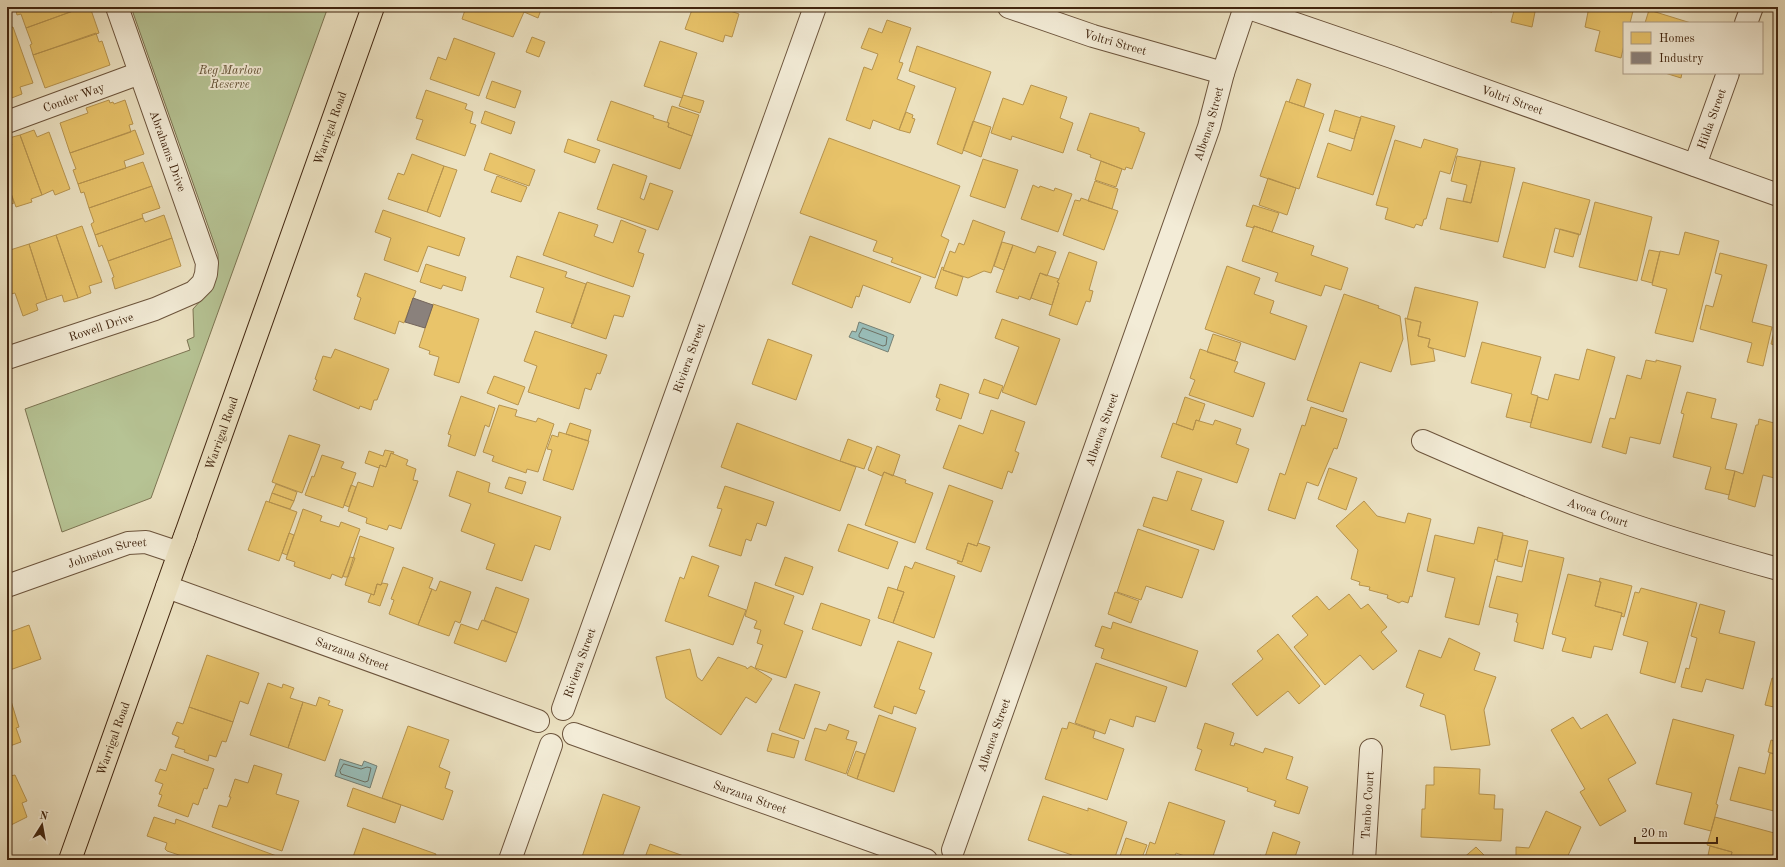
<svg xmlns="http://www.w3.org/2000/svg" width="1785" height="867" font-family="'Old Standard TT',serif">
<style>
.green{fill:#b6c394;stroke:#7c7452}
.water{fill:#99bdb8;stroke:#768074}
.homes{fill:#e9c46a;stroke:#b7944f}
.industry{fill:#8a817c;stroke:#74655b}
.lines{fill:none;stroke-linecap:round;stroke-linejoin:round}
.shore{stroke:#6d7164;stroke-width:1}
.minor-casing{stroke:#6c543c;stroke-width:24}
.highway-casing{stroke:#41250f;stroke-width:24}
.minor{stroke:#f3ecd7;stroke-width:22}
.highway{stroke:#ece2c2;stroke-width:22}
.labels{text-anchor:middle;stroke-width:4;stroke-linejoin:round;paint-order:stroke}
.street-label{font-size:12px;fill:#41250f;stroke:#f3ecd7}
.park-label{font-size:12px;font-style:italic;fill:#5e4c30;stroke:#f3ecd7}
</style>
<rect width="100%" height="100%" fill="#ece2c2"/>
<filter id="stains"><feTurbulence type="fractalNoise" baseFrequency=".005" numOctaves="4"/><feColorMatrix values="0 0 0 0 .2 0 0 0 0 .09 0 0 0 0 .02 0 0 0 .5 -.17"/></filter>
<radialGradient id="worn" r=".72"><stop offset=".6" stop-color="#630" stop-opacity="0"/><stop offset="1" stop-color="#630" stop-opacity=".3"/></radialGradient>
<path class="green" d="M131,7H328L151,498L62,532L25,409L190,350L187,340L194,337L193,309C208,293 219,277 218,254Z"/>
<path class="water" d="M859,322L894,335L888,352L849,337L852,331L856,332Z
M340,759L362,766L364,761L377,766L370,788L335,776Z"/>
<path class="homes" d="M15,7H84L26,28L21,14L17,15Z
M84,7H90L99,33L33,55L30,45L32,44L26,28Z
M466,7H542L538,18L524,12L513,37L462,19Z
M693,7H719L739,14L732,37L725,35L723,42L685,29Z
M1465,7H1493L1492,12Z
M1515,7H1536L1532,27L1511,22Z
M1589,7H1634L1630,23H1624V45L1621,58L1595,51L1600,31L1585,27Z
M1649,10L1691,23H1645Z
M887,20L911,28L899,62L903,63L897,79L915,86L899,130L873,120L870,129L846,120L864,67L872,70L878,54L861,48L869,28L882,33Z
M13,27L33,83L20,87L22,94L9,99L7,94V29Z
M96,33L99,42L102,41L110,65L45,88L33,55Z
M532,37L545,42L539,57L526,52Z
M454,38L495,53L479,96L430,79L438,57L446,60Z
M660,41L697,53L682,98L644,86Z
M917,46L991,72L962,154L937,144L956,88L909,71Z
M1665,73H1682L1681,78Z
M1297,79L1311,84L1304,107L1289,102Z
M492,81L521,91L515,108L486,98Z
M1031,85L1067,97L1060,118L1073,123L1063,153L1012,136L1011,140L991,133L1003,98L1023,105Z
M426,90L467,104L465,109L473,112L470,123L476,125L465,156L416,139L423,120L416,118Z
M683,95L704,101L700,113L679,106Z
M109,100L110,103L113,102L114,104L125,100L133,124L129,125L131,132L70,153L60,123L88,113L86,108Z
M611,101L654,116L653,118L669,123L668,127L692,136L680,169L597,140Z
M1286,101L1324,114L1299,189L1260,176Z
M672,106L699,115L692,136L668,127L669,123L667,122Z
M1335,110L1361,118L1354,139L1329,131Z
M485,111L515,122L511,134L481,123Z
M906,112L913,115L912,118L915,119L910,133L899,130Z
M1090,113L1139,128V131L1145,133L1132,169L1126,167L1125,170L1101,161L1090,157L1091,155L1077,150Z
M1361,116L1395,126L1373,195L1317,177L1328,143L1351,151Z
M973,121L991,127L981,157L963,150Z
M34,130L37,137L49,132L70,189L55,195L53,190L42,195L20,135Z
M135,130L144,154L124,161L126,168L78,184L73,170L76,169L70,153Z
M20,135L42,195L31,199L32,202L16,207L7,182V147L12,145L9,138Z
M829,138L960,186L941,236L949,240L935,278L891,262L893,258L873,251L877,241L800,213Z
M568,139L600,150L595,163L564,152Z
M1424,139L1458,149L1450,174L1440,171L1426,219H1424L1422,226L1416,224L1414,228L1385,219L1388,208L1376,205L1395,140L1421,148Z
M490,153L535,170L529,186L484,170Z
M412,154L444,166L427,212L388,199L398,173L404,175Z
M1457,156L1481,161L1471,203L1463,201L1467,185L1451,181Z
M983,159L1018,170L1005,208L970,196Z
M1101,161L1122,169L1116,187L1095,180Z
M1481,161L1515,168L1498,242L1440,229L1447,198L1471,203Z
M143,162L152,186L89,208L84,192L81,193L78,184Z
M613,164L647,176L640,198L644,200L650,183L673,191L658,230L597,209Z
M444,166L457,170L440,217L427,212Z
M497,176L527,187L521,202L491,192Z
M1268,178L1296,188L1287,215L1259,205Z
M1095,181L1118,189L1112,209L1088,201Z
M7,182L14,203L7,206Z
M1523,182L1590,200L1580,235L1555,228L1545,268L1503,257Z
M1033,185L1039,188L1040,186L1054,191L1055,188L1072,194L1058,232L1021,219Z
M152,186L160,208L142,214L143,218L95,235L91,224L94,222L89,208Z
M1081,198L1118,211L1104,250L1063,235L1075,200L1080,201Z
M1595,202L1652,217L1637,281L1579,267Z
M1253,205L1279,213L1272,232L1254,226V228L1246,226Z
M383,210L465,238L459,256L428,246L418,272L384,260L391,238L375,232Z
M559,212L598,225L594,236L613,243L621,220L646,230L638,252L644,254L633,287L543,255Z
M164,215L172,238L108,261L102,245L99,247L95,235L143,218L145,222Z
M973,220L1005,232L991,273L984,271L968,278L943,270L950,251L955,253L959,243L964,245Z
M82,226L102,282L89,286L91,293L78,298L56,235Z
M1254,226L1314,246L1311,255L1348,268L1341,290L1325,285L1321,296L1275,281L1278,273L1242,261Z
M1560,229L1579,234L1573,257L1554,252Z
M1685,232L1719,241L1693,342L1655,333L1667,289L1652,285L1660,251L1679,255Z
M56,235L78,298L64,302L62,295L47,300L29,244Z
M810,236L921,277L910,303L863,285L859,297L856,296L852,308L792,284Z
M172,238L181,266L115,289L112,278L114,277L108,261Z
M1002,242L1013,245L1004,270L994,266Z
M29,244L47,300L36,304L38,310L23,316L15,293L7,295V251Z
M1013,245L1035,253L1038,246L1056,252L1047,276L1040,273L1030,300L1019,296L1018,299L996,292Z
M1649,250L1660,252L1652,283L1641,280Z
M1069,252L1097,262L1089,290L1093,291L1090,302L1086,301L1077,325L1049,315L1059,283L1057,282L1059,279Z
M1720,253L1767,265L1752,322L1772,327L1763,366L1747,362L1752,343L1700,329L1706,305L1713,307L1722,275L1715,273Z
M517,256L567,272L565,277L586,284L573,324L536,312L544,288L510,277Z
M426,264L466,277L462,291L443,285L441,289L420,282Z
M1227,266L1260,278L1254,294L1274,301L1270,313L1307,326L1295,360L1205,329Z
M942,267L944,268L943,270L963,277L957,296L935,288Z
M365,273L416,291L404,323L399,321L395,334L354,319L361,298L357,296Z
M1040,273L1059,279L1057,282L1059,283L1052,305L1031,298Z
M587,282L630,296L623,317L614,315L606,339L571,327Z
M1415,287L1478,302L1465,357L1428,347L1430,339L1418,336L1421,322L1407,319Z
M1344,294L1379,306L1378,308L1400,316L1403,339L1391,372L1360,362L1343,412L1307,400Z
M433,304L479,319L459,383L434,375L439,357L429,354L430,351L419,347Z
M1778,316V346L1771,344Z
M1405,318L1421,322L1418,336L1430,339L1428,347L1433,349L1435,361L1411,365Z
M1002,319L1060,339L1036,405L1002,392L1019,347L995,338Z
M535,331L607,355L600,374L597,373L591,390L585,388L579,409L528,392L537,366L524,361Z
M1213,334L1241,343L1235,361L1207,352Z
M768,339L812,355L796,400L752,384Z
M1482,342L1541,357L1531,394L1538,396L1531,423L1506,417L1512,394L1471,383Z
M335,349L389,369L377,400H374L371,410L360,406L359,409L313,390L317,380L315,379L323,356L331,358Z
M1200,349L1238,362L1234,372L1265,383L1253,417L1189,395L1195,380L1190,378Z
M1587,349L1615,357L1591,443L1530,427L1538,397L1548,400L1555,374L1579,380Z
M1646,360L1656,362V360L1681,366L1660,444L1630,437L1626,454L1602,447L1610,418L1615,419L1627,375L1641,379Z
M494,376L525,387L518,405L487,393Z
M984,379L1003,386L998,399L979,393Z
M940,384L969,394L961,419L936,410L940,399L936,397Z
M1687,392L1716,399L1711,418L1737,424L1725,469L1735,471L1729,495L1705,489L1711,467L1673,457L1684,414L1681,413Z
M461,396L495,408L489,427L485,425L475,456L448,446L451,435L448,434Z
M1185,397L1205,404L1199,421L1196,420L1193,430L1176,424Z
M499,405L517,410L515,416L536,422L538,418L554,424L538,472L527,469L526,473L492,461L494,456L483,452Z
M1311,407L1347,419L1337,449L1334,448L1318,486L1307,482L1295,519L1268,510L1280,473L1285,475L1302,425L1305,426Z
M991,410L1025,422L1015,451L1019,453L1012,473L1008,471L1002,489L943,468L959,425L983,434Z
M1759,419L1778,424V479L1763,475L1755,507L1728,499L1735,471L1743,474L1756,425H1758Z
M1196,420L1213,425L1215,420L1241,429L1236,444L1249,449L1237,483L1161,457L1173,423L1193,430Z
M570,423L591,430L588,441L566,434Z
M737,423L856,467L840,511L721,467Z
M559,432L589,441L573,490L543,480L552,450L547,449L552,435L558,437Z
M289,435L320,445L302,493L272,482Z
M848,439L872,448L864,469L840,461Z
M877,446L900,455L893,476L884,472L882,476L868,470Z
M385,450L394,452L393,454L391,453L386,467L380,465L379,468L365,463L369,451L383,456Z
M391,453L408,460L406,465L416,469L413,480L418,481L401,529L389,525L387,530L366,523L367,518L348,511L358,482L373,487L380,465L386,467Z
M322,455L344,462L341,468L356,473L343,508L305,495L312,476L314,477Z
M1329,468L1357,478L1346,510L1318,499Z
M457,471L490,483L488,492L561,517L550,550L535,545L522,581L486,569L495,544L461,531L471,504L449,496Z
M1177,471L1202,479L1191,510L1224,521L1214,550L1143,526L1153,497L1167,501Z
M884,472L906,480L905,483L933,493L915,543L865,525Z
M509,477L526,482L522,494L505,488Z
M276,484L297,492L294,501L272,493Z
M351,485L356,487L349,507L344,505Z
M949,485L993,501L977,546L968,543L962,562L926,549Z
M725,486L774,502L766,526L757,523L751,541L746,539L741,556L709,546L722,509L717,508Z
M272,493L294,501L290,509L269,502Z
M266,501L297,512L279,561L248,550Z
M1364,501L1377,516L1405,523L1408,513L1431,519L1412,597L1410,596L1408,603L1402,601L1399,603L1387,598L1388,595L1369,590L1370,587L1359,585L1360,582L1351,579L1358,550L1336,526Z
M303,509L322,516L320,521L339,527L341,522L360,529L342,578L332,574L330,579L294,566L295,562L286,559Z
M848,524L898,542L888,569L838,551Z
M1478,527L1503,533L1497,560L1495,559L1479,625L1445,617L1455,578L1427,571L1435,535L1474,544Z
M1138,529L1199,550L1182,598L1146,586L1141,600L1117,592Z
M289,533L294,535L287,555L282,553Z
M1503,535L1528,541L1522,567L1497,561Z
M360,536L394,548L381,585L377,584L374,595L345,585Z
M968,543L977,546L978,543L990,547L981,572L957,563L958,561L962,562Z
M1529,550L1564,558L1543,649L1514,641L1518,623L1516,622L1518,614L1489,607L1497,576L1522,582Z
M692,556L719,566L708,596L746,610L733,645L665,621L680,577L684,579Z
M350,557L355,558L348,577H345L343,576Z
M785,557L813,567L803,595L775,585Z
M915,562L955,576L934,638L893,623L904,592L897,590L905,566L912,569Z
M403,567L433,578L429,588L432,589L418,625L389,614L394,600L391,599Z
M1568,574L1601,582L1595,606L1622,613L1612,650L1594,646L1591,658L1562,651L1566,638L1552,634Z
M1600,578L1632,586L1624,617L1621,616L1622,613L1595,606L1601,582H1599Z
M440,581L471,592L460,623L455,621L449,636L418,625L432,589L436,591Z
M755,582L794,596L784,624L803,631L786,678L755,668L763,645L757,643L761,630L754,628L757,621L745,616Z
M382,583L388,584L380,606L368,602L371,594L374,595L377,584L381,585Z
M496,587L529,599L517,633L484,620Z
M888,587L904,592L893,623L878,618Z
M1641,588L1697,603L1675,683L1640,673L1648,642L1623,635L1635,592L1639,593Z
M1115,592L1139,601L1131,623L1108,614Z
M1349,594L1361,609L1368,604L1387,627L1381,632L1397,651L1373,670L1360,655L1325,685L1294,647L1308,635L1292,616L1317,596L1329,610Z
M821,603L870,620L861,646L812,629Z
M1700,604L1725,611L1719,633L1755,642L1743,689L1706,679L1702,692L1681,687L1686,668L1689,669L1697,638L1691,636Z
M482,620L517,633L506,662L454,643L461,624L478,630Z
M1113,622L1198,651L1186,687L1101,658L1104,649L1095,646L1102,626L1111,629Z
M29,625L41,659L7,671V633Z
M1278,634L1320,686L1299,704L1288,691L1257,716L1232,684L1263,659L1257,651Z
M1449,638L1480,653L1474,670L1496,677L1484,710L1490,745L1451,750L1445,715L1420,706L1424,694L1406,687L1419,650L1441,658Z
M898,641L932,653L919,689L925,691L916,714L894,706L892,714L874,707Z
M690,649L697,677L702,681L718,657L746,667L747,669L751,666L772,679L756,703L746,697L721,735L666,698L656,657Z
M207,655L259,673L248,704L240,701L233,722L189,707Z
M1096,663L1167,687L1155,722L1136,716L1133,727L1110,719L1105,734L1075,723Z
M1772,678L1778,680V708L1765,705Z
M268,683L282,688L283,684L294,688L290,698L303,702L288,748L250,735Z
M795,684L820,692L804,739L779,730Z
M319,697L330,701L328,705L343,710L325,761L288,748L303,702L316,706Z
M11,701L19,727L16,728L21,742L7,747V702Z
M189,707L233,722L226,742L222,741L216,757L209,755L208,761L184,752L185,750L175,747L179,737L172,734L177,722L183,724Z
M1607,714L1636,763L1608,779L1626,811L1600,826L1580,792L1585,789L1551,730L1573,717L1581,729Z
M879,715L916,728L894,792L857,779Z
M1673,719L1734,735L1716,804L1718,805L1711,831L1684,824L1692,793L1656,784Z
M1069,722L1095,731L1093,738L1124,749L1107,800L1045,779L1062,728L1067,729Z
M1205,723L1234,733L1230,745L1234,746L1235,743L1263,753L1265,748L1293,757L1286,779L1308,787L1299,814L1274,806L1276,801L1247,791L1248,788L1195,770L1202,750L1197,748Z
M829,724L849,731L846,739L857,742L846,774L805,760L815,728L826,731Z
M408,726L449,740L439,767L450,772L445,788L453,791L443,820L382,798Z
M772,733L799,741L794,758L767,751Z
M1771,740L1778,742V755L1768,752Z
M856,751L865,754L857,779L847,775Z
M1770,753L1778,755V812L1730,800L1739,767L1765,774Z
M172,754L214,769L207,789L204,788L198,805L193,803L188,817L158,806L162,795L159,794L163,784L155,781L160,769L166,771Z
M254,765L282,774L276,794L299,801L282,851L212,827L219,805L227,807L231,797H229L235,779L248,783Z
M1434,767L1480,769L1479,794L1495,795L1494,809H1503L1501,841L1421,837L1422,809H1425L1426,785H1434Z
M7,770L10,776L15,775L27,801L22,803L27,817L11,825L10,823L7,824Z
M353,788L401,805L395,823L347,806Z
M603,794L640,807L621,860H581Z
M1043,796L1088,811V808L1127,822L1114,860H1081L1072,857V855L1028,840Z
M1169,802L1225,821L1212,859L1208,858V860H1196L1176,853L1173,860H1144L1150,842L1155,844Z
M1546,811L1581,827L1566,860H1516V847L1529,848Z
M154,817L175,824L176,819L282,858V860H195L188,858L167,851L165,849L167,843L147,836Z
M1715,817L1778,834V860H1730L1732,852L1707,845Z
M363,828L436,854L434,860H352Z
M1273,832L1300,842L1294,860H1258L1260,855L1265,857Z
M1126,838L1147,845L1141,860L1119,859Z
M650,844L695,860H644Z
M1710,846L1732,852L1730,860H1707Z
M1476,847L1489,860H1461Z"/>
<path class="industry" d="M413,298L433,305L425,328L405,322Z"/>
<g class="lines">
<path class="shore" d="M863,328L887,337L886,345L883,346L859,337V335Z
M344,764L361,769L367,767L371,768L368,781L365,782L341,774L340,771Z"/>
<g class="minor-casing">
<g id="minor">
<path id="s1" d="M1009,7L1093,36L1223,73"/>
<path id="s2" d="M1246,7L1392,57L1778,195"/>
<path d="M1746,23L1752,7"/>
<path id="s3" d="M7,122L140,73"/>
<path id="s4" d="M1695,165L1728,73"/>
<path id="s5" d="M7,358L155,309L194,292L203,283L206,274L207,263L117,7"/>
<path id="s6" d="M1423,441C1487,469 1552,497 1618,520C1671,539 1724,554 1778,569"/>
<path id="s7" d="M7,586L128,543L146,542L179,553L186,534"/>
<path id="s8" d="M167,587L538,721"/>
<path id="s9" d="M563,709L815,7"/>
<path id="s10" d="M574,734L926,860"/>
<path id="s11" d="M953,850L1209,127L1223,73L1245,7"/>
<path d="M510,860L551,745"/>
<path id="s12" d="M1364,860L1371,750"/>
</g>
</g>
<g class="highway-casing">
<g id="highway">
<path id="s13" d="M70,860L373,7"/>
</g>
</g>
<use href="#minor" class="minor"/>
<use href="#highway" class="highway"/>
</g>
<g class="labels">
<g class="street-label">
<text dy="4" stroke="none"><textPath href="#s1" startOffset="112">Voltri Street</textPath></text>
<text dy="4" stroke="none"><textPath href="#s3" startOffset="71">Conder Way</textPath></text>
<text dy="4" stroke="none"><textPath href="#s2" startOffset="282">Voltri Street</textPath></text>
<text dy="4" stroke="none"><textPath href="#s4" startOffset="49">Hilda Street</textPath></text>
<text dy="4" stroke="none"><textPath href="#s11" startOffset="770">Albenca Street</textPath></text>
<text dy="4" stroke="none"><textPath href="#s13" startOffset="777">Warrigal Road</textPath></text>
<text transform="translate(168 151) rotate(70)" y="4">Abrahams Drive</text>
<text dy="4" stroke="none"><textPath href="#s5" startOffset="99">Rowell Drive</textPath></text>
<text dy="4" stroke="none"><textPath href="#s9" startOffset="373">Riviera Street</textPath></text>
<text dy="4" stroke="none"><textPath href="#s11" startOffset="446">Albenca Street</textPath></text>
<text dy="4" stroke="none"><textPath href="#s13" startOffset="453">Warrigal Road</textPath></text>
<text dy="4" stroke="none"><textPath href="#s6" startOffset="189">Avoca Court</textPath></text>
<text dy="4" stroke="none"><textPath href="#s7" startOffset="106">Johnston Street</textPath></text>
<text dy="4" stroke="none"><textPath href="#s8" startOffset="197">Sarzana Street</textPath></text>
<text dy="4" stroke="none"><textPath href="#s9" startOffset="49">Riviera Street</textPath></text>
<text dy="4" stroke="none"><textPath href="#s11" startOffset="122">Albenca Street</textPath></text>
<text dy="4" stroke="none"><textPath href="#s13" startOffset="129">Warrigal Road</textPath></text>
<text dy="4" stroke="none"><textPath href="#s10" startOffset="187">Sarzana Street</textPath></text>
<text dy="4" stroke="none"><textPath href="#s12" startOffset="55">Tambo Court</textPath></text>
</g>
<g class="park-label">
<text x="230" y="74">Reg Marlow<tspan x="230" dy="14">Reserve</tspan></text>
</g>
</g>
<rect width="1785" height="867" fill="none" stroke="#ece2c2" stroke-width="24"/>
<rect x="8" y="8" width="1769" height="851" fill="none" stroke="#41250f" stroke-width="2"/>
<rect x="12" y="12" width="1761" height="843" fill="none" stroke="#41250f"/>
<rect x="1623" y="22" width="140" height="52" fill="#f3ecd7" stroke="#ac9c87"/>
<rect x="1631" y="32" width="20" height="12" fill="#e9c46a" stroke="#ac9c87"/>
<text x="1659" y="42" font-size="12" fill="#41250f">Homes</text>
<rect x="1631" y="52" width="20" height="12" fill="#8a817c" stroke="#ac9c87"/>
<text x="1659" y="62" font-size="12" fill="#41250f">Industry</text>
<g transform="translate(42 825) rotate(11)" stroke="#f3ecd7" stroke-width="3" paint-order="stroke">
<path d="M0-3L7 15L0 10L-7 15Z" fill="#41250f"/>
<text y="-6" font-size="11" font-weight="bold" text-anchor="middle" fill="#41250f">N</text>
</g>
<path d="M1635 837v6h82v-6" fill="none" stroke="#41250f" stroke-width="2"/>
<text x="1641" y="837" font-size="12" fill="#41250f" stroke="#f3ecd7" stroke-width="3" paint-order="stroke">20 m</text>
<rect width="100%" height="100%" filter="url(#stains)"/>
<rect width="100%" height="100%" fill="url(#worn)"/>
</svg>
